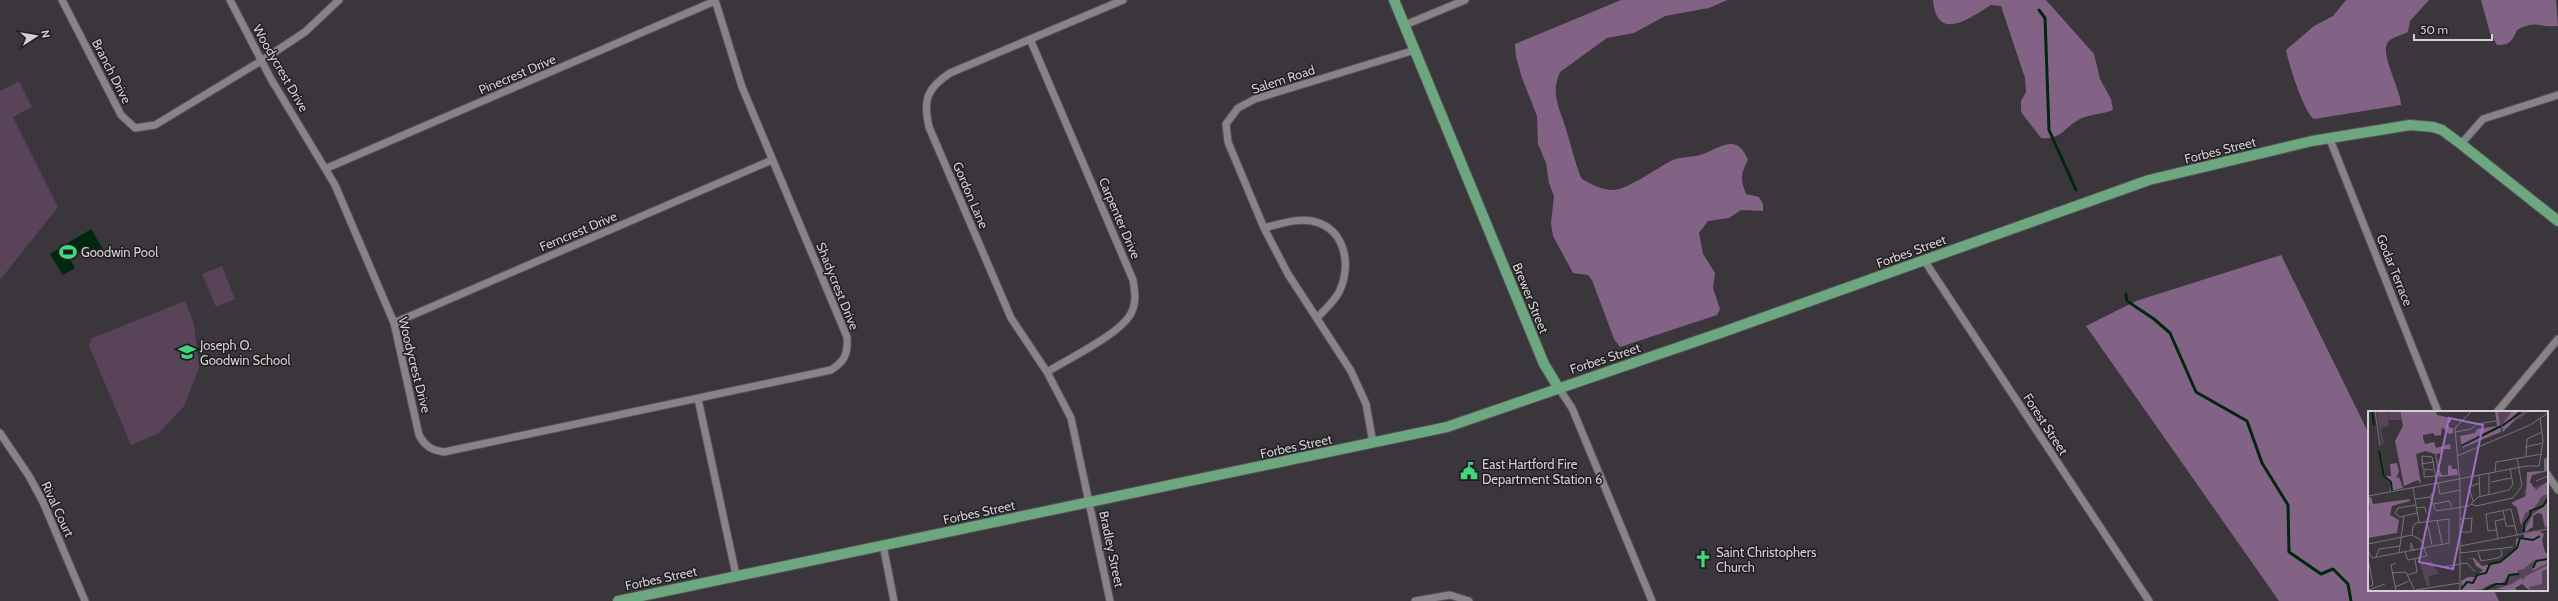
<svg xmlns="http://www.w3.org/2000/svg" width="2558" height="601" font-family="Cabin,sans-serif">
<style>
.green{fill:#584359}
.forest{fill:#826385}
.water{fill:#00270f}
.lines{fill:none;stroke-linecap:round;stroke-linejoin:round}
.stream{stroke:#00270f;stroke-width:3}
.minor-casing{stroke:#565357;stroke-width:9}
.major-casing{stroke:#565357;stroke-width:12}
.minor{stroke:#888389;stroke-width:7}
.major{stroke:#6ca780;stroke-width:10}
.labels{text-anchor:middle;stroke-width:3;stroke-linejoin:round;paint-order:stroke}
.street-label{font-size:13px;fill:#d3d0d3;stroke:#201e20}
.poi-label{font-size:13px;fill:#d3d0d3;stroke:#201e20;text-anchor:start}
.inset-river{fill:none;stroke:#00270f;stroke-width:2}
.inset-road{fill:none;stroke:#777478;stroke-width:1}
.view{fill:#9e6ec7;fill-opacity:0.15;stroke:#9e6ec7;stroke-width:2}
.inset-edge{fill:none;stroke:#d3d0d3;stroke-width:2}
</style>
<rect width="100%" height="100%" fill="#3a363b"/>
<path class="green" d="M19,81L32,107L13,117L58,207L0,280V91Z
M222,266L235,299L216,307L202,274Z
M185,301L194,324L199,368L184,406L159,433L131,445L89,346L92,338Z"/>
<path class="forest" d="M1621,0H1727L1709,8L1665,16L1634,33L1607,38L1560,72C1550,94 1560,109 1566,129C1571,146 1575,162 1581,178C1589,184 1605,191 1615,190C1632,187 1656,168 1673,160C1682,156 1693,158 1703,154C1722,147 1737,133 1748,160C1741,173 1740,179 1746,194L1759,197L1763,204V211L1741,210L1729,218L1708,221L1699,233L1703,254L1715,273L1713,288L1720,309L1717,315L1620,347L1614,339L1592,280L1588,275L1573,273L1553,236L1551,223L1554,196L1549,183L1546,163L1538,144L1537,116L1522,78L1516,57L1515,44Z
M1933,0H2046L2094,54L2100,79L2111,99L2113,110C2103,114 2092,114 2082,118C2064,126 2063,140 2041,138L2021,112V101L2026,92L2025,78L2001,6L1991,5C1971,17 1937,44 1933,0Z
M2346,0H2429L2410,21L2408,32C2402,35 2392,37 2388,42C2379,53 2402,92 2401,105L2314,119C2304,113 2288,62 2286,50L2314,26L2333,16Z
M2481,0H2556L2558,26C2539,28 2537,19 2517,30C2512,42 2509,45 2497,45L2490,33Z
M2281,255L2369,434V590H2494L2499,601H2279L2086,326L2136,301Z"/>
<path class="water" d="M91,229L103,249L92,256L87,248L70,259L75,268L63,275L50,254Z"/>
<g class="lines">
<path class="stream" d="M2039,10L2045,18L2049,130L2076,190
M2126,294L2127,301L2154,319L2170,333L2196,392L2247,421L2262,463L2288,505L2289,552L2321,574L2333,569L2348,584L2351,601"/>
<g class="minor-casing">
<path id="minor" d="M62,0L121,115L135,128L155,125L261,61L305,32L339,0
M230,0L271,79L335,185L394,323L419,435C425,446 431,450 444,452L831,370C845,361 848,354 847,337L742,87L715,0
M1405,25L1465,0
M1030,39L1133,280C1135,292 1137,304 1130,315C1118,335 1068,359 1047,372
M2329,137L2438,412
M2461,144L2483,119L2558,95
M327,168L715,1
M1264,228C1280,224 1296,218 1312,221C1346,228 1352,266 1339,292C1334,302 1324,310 1317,318
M1924,260L2149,601
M394,323L772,160
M1558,387L1572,408L1652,601
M698,399L736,575
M2497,412L2558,339
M0,433L29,476L43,502L85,601
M1373,443L1366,404L1351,371L1288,274L1264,228L1228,142L1226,124L1238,108L1255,99L1415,50
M2547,474L2558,490
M883,545L894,601
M1110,601L1071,418L1047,372L1011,318L929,127C923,100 926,89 950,73L1123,0
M1415,601L1450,595L1469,601"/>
</g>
<g class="major-casing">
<path id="major" d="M1394,0L1544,364L1558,387
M618,601L1447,427L1723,332L2149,180L2312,141L2410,125L2433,127L2442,130L2461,144L2558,221"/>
</g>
<use href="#minor" class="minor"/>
<use href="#major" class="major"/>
</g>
<defs>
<g id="stadium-bare" transform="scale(1.38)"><path d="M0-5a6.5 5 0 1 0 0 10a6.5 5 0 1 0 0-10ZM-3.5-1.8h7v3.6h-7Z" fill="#42d77c" stroke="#201e20" stroke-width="2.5" paint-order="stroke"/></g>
<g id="school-bare" transform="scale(1.38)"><path d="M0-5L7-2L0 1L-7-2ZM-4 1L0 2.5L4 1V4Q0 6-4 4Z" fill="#42d77c" stroke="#201e20" stroke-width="2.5" paint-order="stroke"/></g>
<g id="civic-bare" transform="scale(1.38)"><path d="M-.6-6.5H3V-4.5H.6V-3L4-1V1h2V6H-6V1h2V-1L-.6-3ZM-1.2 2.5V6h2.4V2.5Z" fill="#42d77c" stroke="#201e20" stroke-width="2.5" paint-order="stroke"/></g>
<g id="church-bare" transform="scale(1.38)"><path d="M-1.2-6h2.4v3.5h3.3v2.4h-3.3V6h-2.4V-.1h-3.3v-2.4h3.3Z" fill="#42d77c" stroke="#201e20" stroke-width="2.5" paint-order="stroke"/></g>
</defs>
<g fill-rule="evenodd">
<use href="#stadium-bare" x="68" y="252"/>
<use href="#school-bare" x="187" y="352"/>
<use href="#civic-bare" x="1469" y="471"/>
<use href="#church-bare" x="1703" y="559"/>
</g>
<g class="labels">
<g class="street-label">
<text transform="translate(281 68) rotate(60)" y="5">Woodycrest Drive</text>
<text transform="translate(112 71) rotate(63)" y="5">Branch Drive</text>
<text transform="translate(517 74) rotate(-23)" y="5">Pinecrest Drive</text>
<text transform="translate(1283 79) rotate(-18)" y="5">Salem Road</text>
<text transform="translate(2220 150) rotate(-14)" y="5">Forbes Street</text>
<text transform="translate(971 195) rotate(67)" y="5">Gordon Lane</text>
<text transform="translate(1120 218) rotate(67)" y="5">Carpenter Drive</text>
<text transform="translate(578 231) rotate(-23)" y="5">Ferncrest Drive</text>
<text transform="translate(1911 251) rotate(-20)" y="5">Forbes Street</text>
<text transform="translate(2395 270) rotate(68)" y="5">Godar Terrace</text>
<text transform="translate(838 286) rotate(68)" y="5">Shadycrest Drive</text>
<text transform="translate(1531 298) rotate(68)" y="5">Brewer Street</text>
<text transform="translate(1605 358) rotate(-18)" y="5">Forbes Street</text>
<text transform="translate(415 365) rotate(76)" y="5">Woodycrest Drive</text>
<text transform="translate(2046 424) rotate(57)" y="5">Forest Street</text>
<text transform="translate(1296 446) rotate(-12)" y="5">Forbes Street</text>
<text transform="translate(58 509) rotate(65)" y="5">Rival Court</text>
<text transform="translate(979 512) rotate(-12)" y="5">Forbes Street</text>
<text transform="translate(1112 549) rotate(78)" y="5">Bradley Street</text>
<text transform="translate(661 578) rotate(-12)" y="5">Forbes Street</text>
</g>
<g class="poi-label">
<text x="81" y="257">Goodwin Pool</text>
<text x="200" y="350">Joseph O.<tspan x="200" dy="15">Goodwin School</tspan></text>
<text x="1482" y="469">East Hartford Fire<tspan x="1482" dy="15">Department Station 6</tspan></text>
<text x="1716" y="557">Saint Christophers<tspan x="1716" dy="15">Church</tspan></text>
</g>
</g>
<g transform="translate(2368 411)">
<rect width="180" height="180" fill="#3a363b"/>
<path d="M8,0H18L20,5L21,15L13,17L16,33L14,34ZM19,0H32L33,9H21ZM130,0H160V1L134,14V26ZM180,72V97L176,98L180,117L177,118L173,99L163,105L160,113L161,121L156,122L147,89L157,87L156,79ZM172,120L177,144L180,143L179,180H161L160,172L127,176L121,180H93V170L94,176L132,152L155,129ZM63,150L71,163L61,165L62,175L59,176L52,153Z" fill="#584359"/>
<path d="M32,0H68L69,4L83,7V11L79,13L82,17H85V22L81,23L74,16L73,24L67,25L65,22L55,24V27L57,33L66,31L68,37L82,33L83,38H75V42L68,43L72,61L74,64H80V55L83,54L84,58H89L90,64L71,66L67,43L57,40L48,43L53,73L50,69L36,75L27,30L35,15ZM127,0H130L133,21L94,37L92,25L107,22L109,18L129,15ZM144,0H151L140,11L162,0L147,9L135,21L134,14ZM12,38L17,65H23L22,53L29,52L31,61L28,67L31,66L35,77L22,80V72L16,66ZM180,46V60L164,64L162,71L168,79L180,70V83L174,85L165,99L157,102L153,114L149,97L143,92L158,85L159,61L176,60V48ZM0,86H3L5,93L42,88V90L24,95L22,104L31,109L29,122L0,127V101L2,99ZM180,92V114L177,116L174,103L170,102L165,105V116L156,121L164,104ZM171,120L176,123L174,129L177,141L180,143V152L164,160L166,149L156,158L150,159L149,163H142L134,172L122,173L114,178L95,180L93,170L100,166H107L115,159L108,155L105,148L99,147H106L114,155L129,152L148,137V128L153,126L156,129V123ZM180,154V158L174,160V173L161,176L162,180L154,173L147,177L149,180L128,178L120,180L144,173L153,167L155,169L158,165Z" fill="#826385"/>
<path class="inset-river" d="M4,0L6,14M134,15L154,0M93,35L133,15M11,40L16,65L23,71L24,80M156,121V113L163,103L162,100L175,95L180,87M165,157L168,150L180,148M93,178L99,171L105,172L109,164L118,162L122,153L132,151L143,142L149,137L152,127L165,129L172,125M115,180L128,173H138L141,164L151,163"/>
<path class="inset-road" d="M7,0L12,35M87,21L103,18L109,13L128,10M157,36L175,32M89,45L162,14L180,2M158,45L159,28L174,21M53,53L66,51M56,59V66L68,65M65,59L55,58L54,45L64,46L69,72M127,61L128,51L174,43M121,62V84M111,64L112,85M91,68L158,55H171L175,30L172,7M168,70L180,65M123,71L143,67M70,72L72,83L92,79M45,77L51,111M0,85L91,68M62,86L68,100L101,95L110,86L141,79L145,73L142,58M47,88L62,86L64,82M105,90L101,76L112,72M65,93L81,90L84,96M103,93L108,95L145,87L154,75L149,47M48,94L30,97L27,102L32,106L49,102M48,97L57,96L58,102M135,99L138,115H147M92,108L105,107M69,109L74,132M59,111L64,134M128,119L120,120L118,103L143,98L149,124M92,121H103L104,107M130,128L127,110L136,108M0,133L44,124L53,129L59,145L40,149L37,141M92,135L180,118M0,140L4,147L81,132V108L48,112L45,115L44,124M43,140V132L46,140M110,141L113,150L130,147L134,144L133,138M31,142L36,105M92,142L145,136M8,146L11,138L32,135M28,152L23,154L28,180M74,156L99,152L107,161M24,162L38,161L46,178M39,164L49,161L47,148M0,176L5,174L1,153M27,176L41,170M0,179L17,173M42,180L92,172M92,180V74L87,17L104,0"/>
<path class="view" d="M81,7L115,14L85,158L51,151Z"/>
<rect width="180" height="180" class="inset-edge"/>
</g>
<g transform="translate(36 36) rotate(78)" stroke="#201e20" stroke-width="3" paint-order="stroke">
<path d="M0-3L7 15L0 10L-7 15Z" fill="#d3d0d3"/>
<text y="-6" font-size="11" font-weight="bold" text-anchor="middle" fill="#d3d0d3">N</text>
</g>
<path d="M2414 34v6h78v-6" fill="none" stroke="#d3d0d3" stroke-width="2"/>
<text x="2420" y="34" font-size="12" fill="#d3d0d3" stroke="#201e20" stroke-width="3" paint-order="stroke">50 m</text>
</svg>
